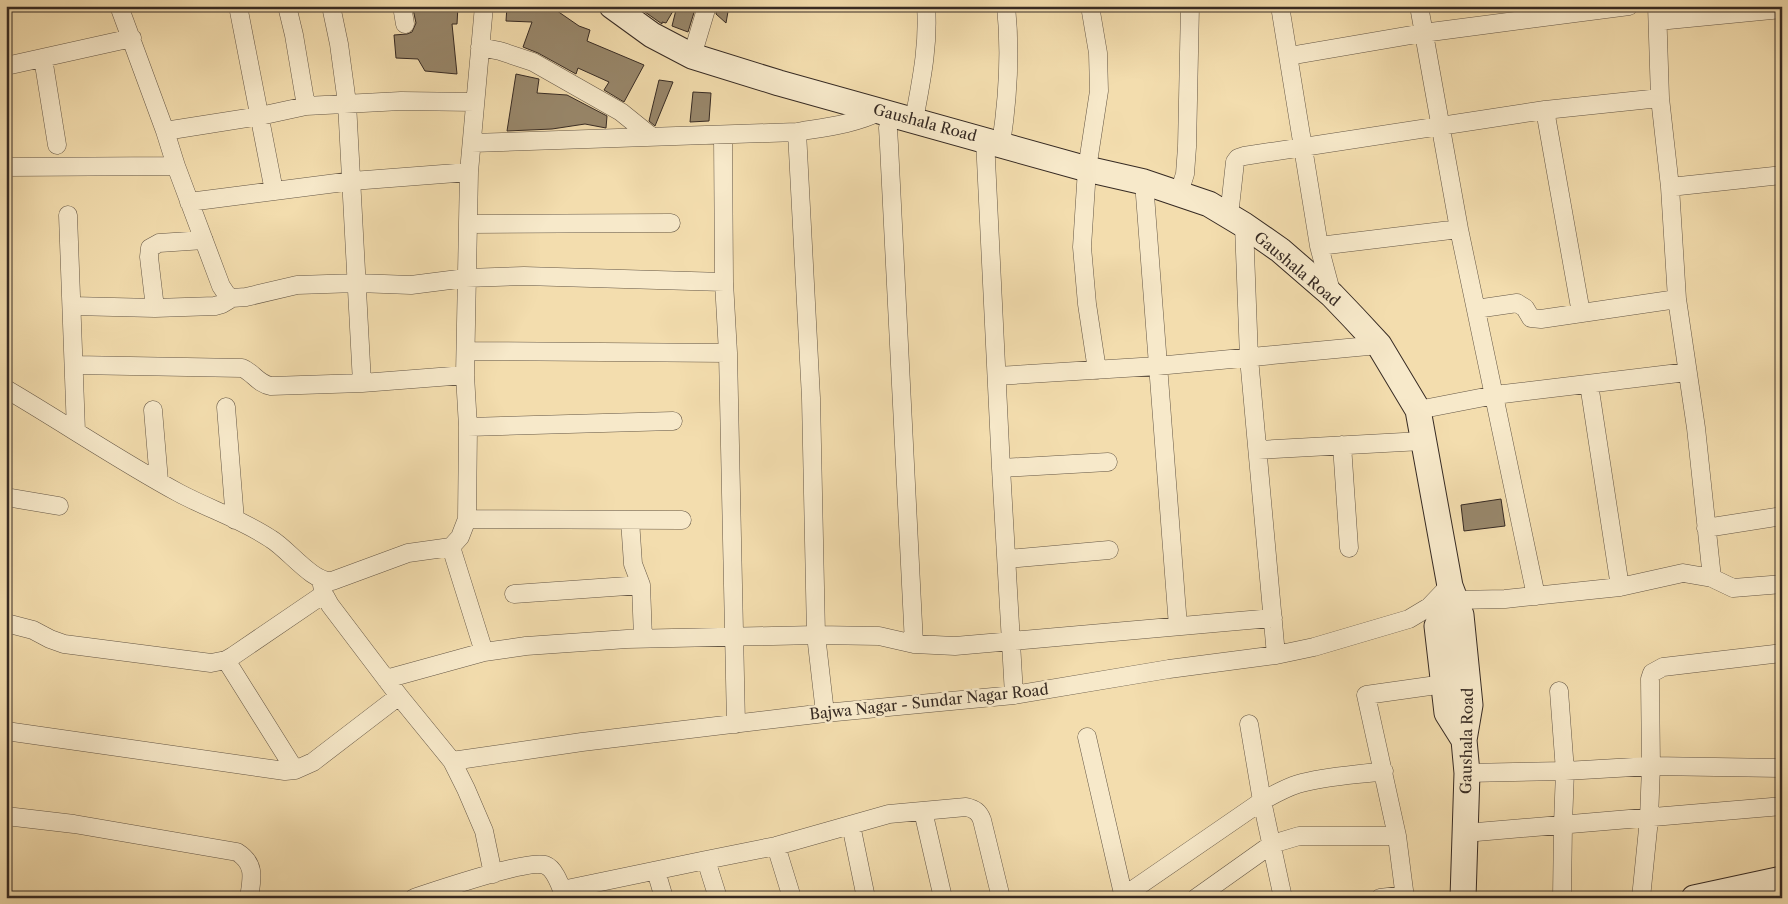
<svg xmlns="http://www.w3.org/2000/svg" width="1788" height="904" font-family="'Libre Caslon Text',serif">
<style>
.building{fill:#98876b;stroke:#362a23}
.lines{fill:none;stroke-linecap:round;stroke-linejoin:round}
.street-casing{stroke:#655746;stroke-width:19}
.secondary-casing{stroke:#362a23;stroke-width:27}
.street{stroke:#f7e9ca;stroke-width:18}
.secondary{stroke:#f7e9ca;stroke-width:25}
.labels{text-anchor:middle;stroke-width:5;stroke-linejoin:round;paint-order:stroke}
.street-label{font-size:15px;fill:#362a23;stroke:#f7e9ca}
</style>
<rect width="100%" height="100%" fill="#f3ddae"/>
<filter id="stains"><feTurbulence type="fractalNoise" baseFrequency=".004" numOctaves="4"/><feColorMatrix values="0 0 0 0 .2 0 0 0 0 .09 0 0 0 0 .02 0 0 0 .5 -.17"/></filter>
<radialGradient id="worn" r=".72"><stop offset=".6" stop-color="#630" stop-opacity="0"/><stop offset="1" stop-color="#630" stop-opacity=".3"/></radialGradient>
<path class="building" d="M423,6H458L457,24H452L457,74L425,71L418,59L396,58L394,35L407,34L412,32L416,23L413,9Z
M507,6H550L579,26L590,30L587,41L644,65L624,102L604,90L609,82L578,68L576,74L538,53L523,47L532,22L506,21Z
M647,6H676L666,23L662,22V24L645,12Z
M677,6H696L688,32L672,26Z
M717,6H729L726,23L716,14Z
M516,74L539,79L537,93L567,95L607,116L606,128L585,124L552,129L507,131Z
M659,80L673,82L655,126L649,121Z
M693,92L711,93L709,121L690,122Z
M1501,499L1505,526L1464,531L1461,505Z"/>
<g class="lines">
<g class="street-casing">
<path id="street" d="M119,6L165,131L176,166L221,286L227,295L232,298L246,297L297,285L357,283L411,285L466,278L524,276L724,282
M238,6L274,191
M287,6L294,35L306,106
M331,6L339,44L347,103L362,383
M402,6L405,24
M1090,6L1098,53L1099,91L1087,169L1082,247L1087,304L1097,370
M1280,6L1319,246L1332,295
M1657,6L1660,98L1670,187L1677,299L1696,428L1712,578
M1658,21L1782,9
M480,47L500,51L533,62L621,112L652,137
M692,56L707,6
M1289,56L1423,33L1629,6
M43,58L57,145
M6,66L132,38
M1545,110L1581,313
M892,114L888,128L889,145L914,644
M914,120C921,82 929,45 926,6
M165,131L260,116L306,106L401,101L475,102
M797,132L811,398L816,635L825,713
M723,135L724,282L728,353L736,724
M985,139L1001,468L1014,695
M472,143L797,132C827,127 855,124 881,111
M1001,144C1008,98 1011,53 1006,6
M6,167L176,166
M1144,182L1178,626
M1670,187L1782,175
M1179,193L1185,174L1187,147L1190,6
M189,202L352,181L469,172
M68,215L76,431
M1229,216L1235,162L1238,158L1244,156L1545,110L1660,98
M469,224L671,223
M1244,225L1249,358L1276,655
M1459,229L1536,596
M1319,246L1459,229L1419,6
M72,306L155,308L215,306L222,304L232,298
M155,308L149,257L150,248L159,243L204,240
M1476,309L1517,303L1525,308L1531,318L1541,319L1677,299
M466,351L728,353
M75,365L242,368C253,372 258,384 271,386L362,383L465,375
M997,376L1157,366L1379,345
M1589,384L1620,587
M6,389C64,423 120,461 179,493C209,509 243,520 271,539C288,549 313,583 332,581L408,553L451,547L460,537L467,519L468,427L465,375L469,172L484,6
M226,407L235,520
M153,410L159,481
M1418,410L1495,395L1687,372
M468,427L673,421
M1342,445L1349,548
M1258,450L1422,441
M1001,468L1108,462
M6,497L59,506
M467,519L682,520
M630,520L633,564L641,585L643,638
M1706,528L1782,516
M451,547L484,652
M1007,559L1109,550
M321,580L324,594L330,605L399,696L452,761L466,789L484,831L493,874
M514,594L641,585
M1455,600L1505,599L1620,587L1683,573L1712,578L1733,588L1782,584
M6,623L33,630L50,639L64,644L211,663L226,660L233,656L324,594
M226,660L295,770
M386,679L484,652L526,646L627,639L816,635L879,636L914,644L955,646L1273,618
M1559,691L1565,771L1563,824L1562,898
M1249,724L1262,801L1283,898
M6,731L285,771L295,770L313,762L399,696
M1087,737L1124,898
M452,761L582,742L825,713L1014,695L1169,669L1276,655L1314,647L1409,619L1429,607L1449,586
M1467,773L1565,771L1651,766L1782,768
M923,811L943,898
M6,816L74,824L237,852C256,864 252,878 249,898
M851,825L866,898
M1465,833C1571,823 1676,816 1782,806
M776,846L792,898
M706,860L776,846L889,814L966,807C975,809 979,812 982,820L1001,898
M656,871L664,898
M562,890L706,860L718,898
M414,898C435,891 529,859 545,865C556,869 561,888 565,898
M1121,898L1262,801C1273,795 1285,788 1298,784C1325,776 1356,775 1384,771
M1196,898L1272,844L1299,836H1397
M1380,898L1405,895
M1405,898L1397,836L1366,695L1444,684
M1641,898L1649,819L1651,766L1650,679L1652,673L1663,667L1782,653"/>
</g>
<g class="secondary-casing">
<path id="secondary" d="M612,6L652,35L692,56L779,83L1087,169L1144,182L1209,204L1244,225L1280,250L1332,295L1354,318L1379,345L1418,410L1450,586L1461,615L1470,705L1464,740L1467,773L1463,898
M1451,592L1437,626L1447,713L1464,740
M1694,898L1782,879"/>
</g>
<use href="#street" class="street"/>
<use href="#secondary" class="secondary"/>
</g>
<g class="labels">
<g class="street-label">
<text transform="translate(925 123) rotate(15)" y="5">Gaushala Road</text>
<text transform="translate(1297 269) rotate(40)" y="5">Gaushala Road</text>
<text transform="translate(929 702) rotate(-6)" y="5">Bajwa Nagar - Sundar Nagar Road</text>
<text transform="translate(1467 741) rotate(-89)" y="5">Gaushala Road</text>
</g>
</g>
<rect width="1788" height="904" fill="none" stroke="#f3ddae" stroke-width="25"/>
<rect x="8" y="8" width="1773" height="889" fill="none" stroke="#362a23" stroke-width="2.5"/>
<rect x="12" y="12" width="1763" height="879" fill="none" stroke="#362a23"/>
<rect width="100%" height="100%" filter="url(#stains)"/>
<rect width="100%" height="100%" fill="url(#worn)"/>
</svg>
